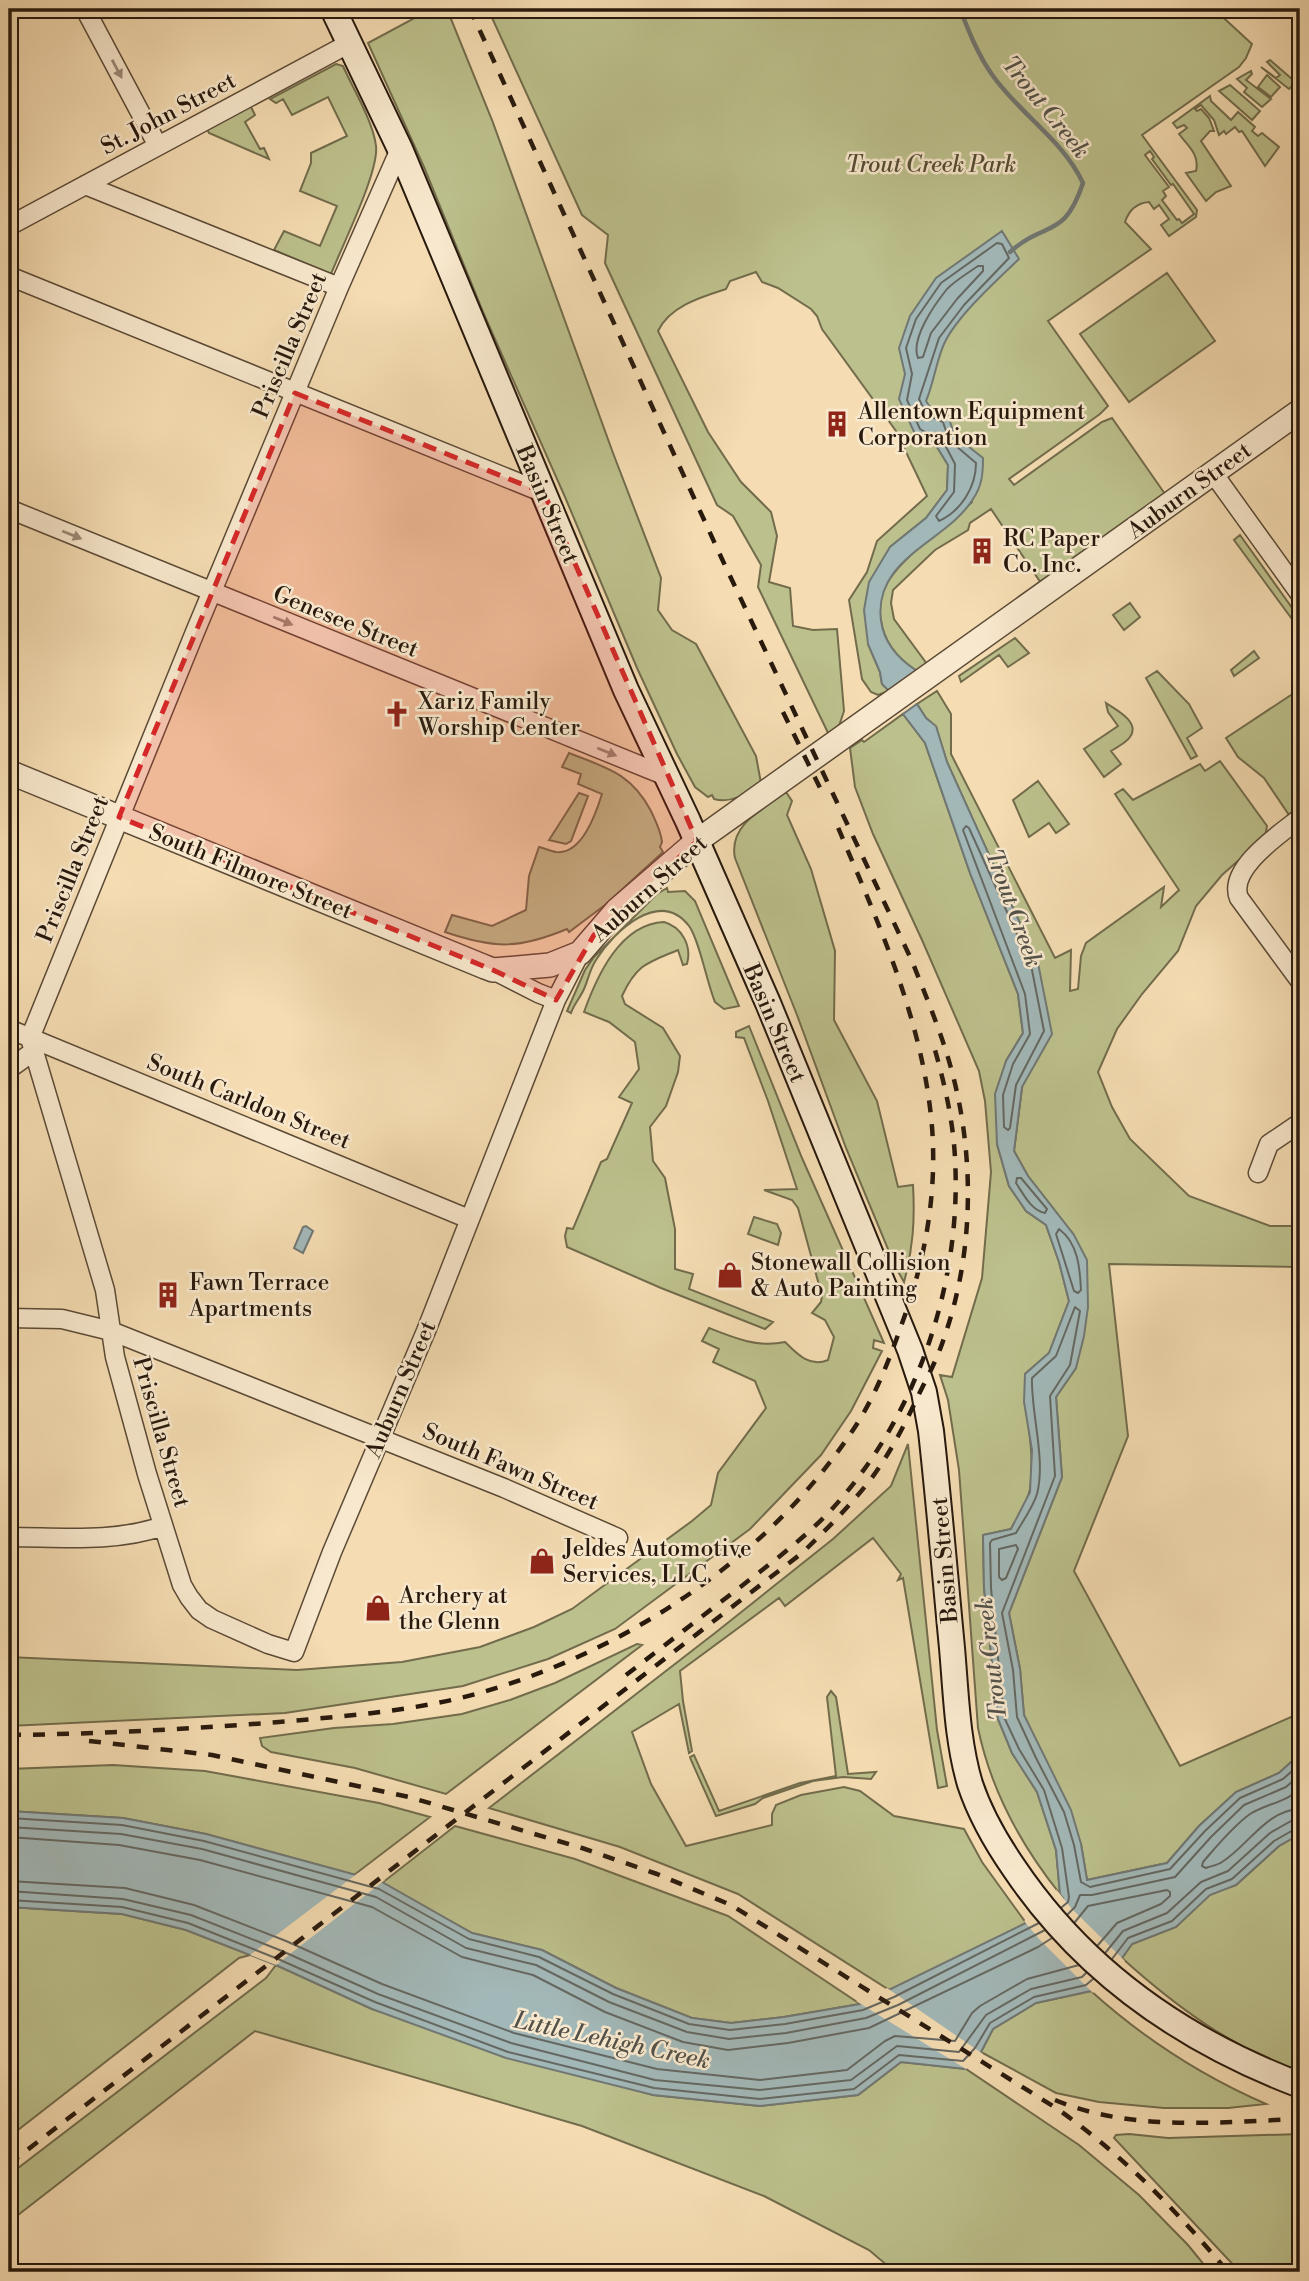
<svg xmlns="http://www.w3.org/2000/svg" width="1309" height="2281" font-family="'Libre Bodoni',serif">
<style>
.green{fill:#bcc08c;stroke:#726c4c;stroke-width:2;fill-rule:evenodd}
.water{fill:#a2b8b8;stroke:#717874;stroke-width:2}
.pier{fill:#f5dcb2}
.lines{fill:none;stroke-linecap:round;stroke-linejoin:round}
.shore{stroke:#656862;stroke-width:2}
.stream{stroke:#717874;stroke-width:4.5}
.minor-casing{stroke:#5b4a36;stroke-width:21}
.tertiary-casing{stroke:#5b4a36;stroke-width:26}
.secondary-casing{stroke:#28190d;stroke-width:28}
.minor{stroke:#f8e8cd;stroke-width:18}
.tertiary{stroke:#f8e8cd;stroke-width:23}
.secondary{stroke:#f8e8cd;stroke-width:24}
.rail{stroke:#28190d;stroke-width:4.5;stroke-dasharray:12 12;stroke-linecap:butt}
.oneway{fill:#9a8b77}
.marked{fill:#d62828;fill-opacity:0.2;stroke:#d62828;stroke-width:5;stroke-dasharray:14 9;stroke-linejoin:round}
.labels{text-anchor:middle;stroke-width:5;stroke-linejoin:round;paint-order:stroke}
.street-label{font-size:23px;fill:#28190d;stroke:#f8e8cd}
.park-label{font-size:23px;font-style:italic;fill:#544b33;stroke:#f8e8cd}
.poi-label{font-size:23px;fill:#28190d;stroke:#f8e8cd;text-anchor:start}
.water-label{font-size:24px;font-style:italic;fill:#535149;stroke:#f8e8cd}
</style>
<rect width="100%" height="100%" fill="#f5dcb2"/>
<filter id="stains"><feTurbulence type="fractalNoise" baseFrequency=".00286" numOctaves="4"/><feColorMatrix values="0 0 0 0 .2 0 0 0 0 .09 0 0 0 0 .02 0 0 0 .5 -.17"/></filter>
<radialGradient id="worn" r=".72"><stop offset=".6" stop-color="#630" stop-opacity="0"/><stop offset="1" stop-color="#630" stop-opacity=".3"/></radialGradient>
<path class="green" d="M426,9H447L492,120L613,453L661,578L658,610L672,630L696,644L756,756L761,783C747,793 733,804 714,799L712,795L708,797L695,787L677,754L637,668L565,497L483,312L424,167L368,43L426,12Z
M488,9H1214L1252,44L1246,58L1239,67L1142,135L1197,210L1196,217L1169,236L1161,225L1169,219L1159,205L1154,209L1149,202C1137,203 1129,210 1125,222L1151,249L1048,321L1108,406L1100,414L1009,479L1014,485L1102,422L1112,418L1165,494L1041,583L991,509L970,523L968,530L935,550L893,590L891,603L894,619L927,664L917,671C898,659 884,643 881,620C880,615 878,609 879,604C882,569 947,526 972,502L903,386L915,434L937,447L948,465L947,490L926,518L890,547L868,644L880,672L882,684L889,691L878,695L871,692L862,679L849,600L867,572L877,541L927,496L896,431L822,329L817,316L811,309L778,288L762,282L756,272L730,281L726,289C701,297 670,306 658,331L708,432L741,482L771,512L777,536L769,582L790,588L793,626L813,630L837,629L844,711L838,729L829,735L758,587L761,565L733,516L717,505L605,263L608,235L582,215ZM1150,151L1154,157L1152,159L1171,185L1173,184L1194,214L1182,223L1179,219L1177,220L1162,200L1166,196L1163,191L1169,187L1145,155Z
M1270,60L1300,86V95L1291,87L1289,89L1261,67L1276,78L1280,75L1267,62Z
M336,64L343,66C353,89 373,121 376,146C379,172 342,246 331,274L274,250L284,231L320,246L337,206L300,191L311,163V153L347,136L328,97L292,115L283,99L276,103L270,99Z
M1251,71L1252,74L1246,80L1271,99L1262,107L1244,92L1247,88L1237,79Z
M1267,75L1280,87L1271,97L1258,87Z
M1230,85L1260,111L1252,120L1219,91Z
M1210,96L1211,101L1231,120L1238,112L1255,127L1252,131L1258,136L1262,133L1279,147L1265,166L1242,131L1239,132L1235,127L1226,134L1224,131L1219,135L1214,120L1201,105L1195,109L1197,111L1201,109L1209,118L1214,131H1210L1201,141L1231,186L1216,192L1206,201L1186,173L1196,171C1200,154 1187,145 1179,134L1187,128L1184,125L1177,128L1173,123Z
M250,105L255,115L245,122L260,149L264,148L269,159L209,133L207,129Z
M1167,273L1215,341L1129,402L1080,334Z
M1240,535L1300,619V630L1234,540Z
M1130,603L1140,617L1124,630L1113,615Z
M1015,638L1029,653L1008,667L999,655L961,682L959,676Z
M1254,651L1259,658L1234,676L1231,670Z
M1157,671L1189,704L1202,728L1187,738L1197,756L1191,759L1146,678Z
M1300,689V807L1289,815L1264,778L1238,757L1226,738Z
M937,691L951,714V754L1055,958L1071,950L1070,991L1078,989L1081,956L1086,943L1164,887L1161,907L1179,890L1115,794L1123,789L1133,800L1200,764L1205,771L1220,761L1267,826L1265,837L1222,875L1196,906L1178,951L1142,994L1117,1029L1098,1072L1112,1107L1130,1139L1189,1196L1270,1226H1300V1267L1109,1264L1128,1436L1074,1571L1180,1766L1300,1713V1754L1279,1773L1236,1792L1199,1826L1167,1863L1087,1880L1081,1844L1024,1715L1020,1669L1009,1613L1062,1477L1056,1397L1076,1368L1074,1235L1028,1176L1014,1151L1038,963L947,762L936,727L926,718L917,704Z
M1106,703C1115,709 1141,722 1130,737C1126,743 1117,747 1111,751L1121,764L1104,777L1084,749L1118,726L1108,712Z
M903,714L925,743L970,873L1018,994L1023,1033L1006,1061L997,1144L1009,1186L1026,1211L1046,1225L1059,1262L1069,1301L1049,1353L1025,1374C1024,1413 1036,1451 1030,1489C1028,1502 1017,1517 1011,1529L983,1535L984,1588L998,1719L1012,1753L1037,1792L1056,1850L1060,1894C1020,1844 991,1791 978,1728L959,1470L948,1400L940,1375L952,1377L982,1278L991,1172L985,1101L979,1071L922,940L873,834L855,787L850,748L862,740L864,742Z
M569,753C607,768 631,773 651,811C656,822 661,831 662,842L660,847L663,852L605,905L569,932L567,929C519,949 495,949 445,932L452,915L492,926L526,910L529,876L539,847C544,848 550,851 556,852C582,855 596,813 602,794L578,784L581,774L562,767Z
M1038,781L1069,824L1056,833L1049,823L1029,837L1013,800Z
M786,792L792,801L787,815L811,869L835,951L834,1020L877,1101L898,1187L913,1185C915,1221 913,1248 904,1282L895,1266L846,1148L797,1015L735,858C728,825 764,808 786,792Z
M579,793L588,796L571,841L566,844L549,840Z
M667,888L668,892L685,891L695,901L739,1006L724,1009L715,1002C707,983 699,939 689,926C660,888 614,931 596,960C590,969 588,980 584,989C580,998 574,1004 571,1013L567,1011L585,970L594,957L657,894Z
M664,922C682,927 692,946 687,964L683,965L678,950C647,963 637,964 622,996L625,1004L663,1028L680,1056L678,1072L666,1106L650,1127L653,1161L665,1178L675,1229V1269L693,1274L689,1289L773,1322L765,1329L661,1288L567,1247L565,1236L567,1228L573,1229L601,1162L607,1159L632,1103L619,1097L639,1069L635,1042L609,1022L584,1012C597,976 620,924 664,922Z
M749,1026L802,1158L884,1343L874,1340L873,1348L882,1351L851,1411L821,1455L750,1529L615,1629L548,1659L463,1686L285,1713L9,1726V1657L297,1670L402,1662L480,1647L534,1627L572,1609L692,1521L711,1505L718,1473L766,1408L755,1381L713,1362L719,1349L702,1341L709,1328C734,1338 758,1348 785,1342C797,1354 810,1368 828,1360L834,1337L825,1320L812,1313L821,1302L822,1296L798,1208L792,1200L764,1190L797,1189L768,1101L744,1038L736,1037V1032Z
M754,1217L777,1224L781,1233L778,1245L748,1234Z
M908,1444L937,1730L947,1786L938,1788L903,1578L898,1580L901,1574L873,1538L785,1606L779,1598L680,1671L683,1701L692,1751L689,1753L679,1704L632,1732L651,1784L686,1846L772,1825V1814L776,1805L801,1795L844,1787L860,1791L894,1816L964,1829L982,1862L1026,1923L891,1991L738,1894L620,1847L489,1808L715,1633L833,1539L891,1486Z
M637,1644L642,1645L446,1794L355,1768L271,1752L262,1746L260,1738L334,1728L393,1724L462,1714L510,1700L555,1683Z
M831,1691L836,1697L848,1774L876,1772L871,1779L843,1777L813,1781L763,1798L755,1804L716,1816L691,1760L690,1757L694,1755L719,1811L800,1783L836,1776L827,1697Z
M113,1765L205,1771L379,1803L430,1817L354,1875L206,1834L123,1818L9,1811V1769Z
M455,1826L575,1859L728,1916L860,2004L784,2017L731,2023L692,2018L616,1988L542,1950L472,1933L382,1883Z
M1300,1834V2072C1232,2048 1175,2006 1122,1958L1132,1944L1176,1927L1210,1894L1236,1885L1279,1846Z
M9,1907L122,1914L186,1930L250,1955L239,1958L9,2137Z
M276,1965L372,2009L653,2095L760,2106L858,2095L901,2062L966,2069L1079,2145L1139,2195L1188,2245L1210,2272H895L869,2250L764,2196L582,2126L255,2031L9,2222V2175L266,1978Z
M1091,1991C1143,2038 1202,2076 1266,2104L1228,2108H1164L1099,2102L1056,2093L981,2052L993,2029L1036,2003Z
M1129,2134L1168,2138L1300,2134V2237L1290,2272H1240L1114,2138L1116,2135Z"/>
<path class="water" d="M1002,231L1019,259C998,279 956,317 944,344C936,362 934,382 926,401L932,410L948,416L955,436L983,458C983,474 982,486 973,499C946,543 873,557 881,621C884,643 898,659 917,671L889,691L882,684L880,672L868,644L864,610L869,582L890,547L926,518L947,490L948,465L937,447L915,434L899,399L905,374L899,348L910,316L936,278Z
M917,704L926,718L936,726L947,762L1038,963L1052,1034L1022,1087L1014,1151L1028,1176L1074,1235L1087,1260L1088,1307L1084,1336L1076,1368L1056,1397L1062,1477L1009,1613L1020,1669L1024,1715L1071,1810L1081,1844L1087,1880L1167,1863L1199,1826L1236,1792L1279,1773L1300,1754V1834L1279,1846L1236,1885L1210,1895L1176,1927L1132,1944L1122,1958L1091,1991L1036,2003L993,2029L981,2052L966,2069L901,2062L858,2095L760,2106L653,2095L506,2058L372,2009L276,1965L186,1930L122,1914L9,1907V1811L123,1818L206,1834L382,1882L472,1933L542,1950L616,1988L692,2018L731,2023L784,2017L860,2004L1026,1923L1063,1898L1060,1894L1056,1850L1037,1792L1012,1753L998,1719L984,1588L983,1535L1011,1529L1030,1492L1032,1450L1024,1402L1025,1374L1049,1353L1069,1301L1059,1262L1046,1225L1026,1211L1009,1186L997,1144L995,1094L1006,1061L1023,1033L1018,994L970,873L925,743L903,714Z
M306,1226L313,1231L303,1253L294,1248L303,1227Z"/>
<path class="pier" d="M358,1873L385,1880L276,1965L250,1955Z
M1056,1889L1071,1908L1125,1961L1093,1993L1040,1940L1024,1921L1058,1897Z
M887,1988L983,2054L973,2066L966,2069L856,2001Z"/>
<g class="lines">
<path class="shore" d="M997,243L1002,244L1009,258L964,305L939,338L919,399L927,415L943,422L949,440L976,463C976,487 961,511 939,521L936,516L954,492L955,464L944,443L920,429L907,400L912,374L906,348L916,319L941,283Z
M978,266H983V271L957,299L931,333L923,357L918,358C910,339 935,304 947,289C956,280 968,273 978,266Z
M966,826L969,828L1031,965L1044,1031L1016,1085L1010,1128L1008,1130L1004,1127L1003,1095L1013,1064L1030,1034L1025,994L963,830Z
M1017,1178H1021L1047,1209L1045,1213C1031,1210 1024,1195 1016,1183Z
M1059,1229C1078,1243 1080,1268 1081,1290L1078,1293L1074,1291L1056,1234Z
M1016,1545L1018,1549L1006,1578L1002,1580L999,1577V1549Z
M1300,1789C1286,1802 1266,1804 1250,1814C1232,1827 1217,1846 1203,1862L1202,1866L1206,1868C1211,1866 1218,1865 1222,1862C1248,1846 1266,1810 1300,1809
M9,1818L122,1825L204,1841L379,1889L469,1939L539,1957L613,1994L689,2024L730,2030L785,2024L863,2010L894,1997L1039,1923
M9,1827L121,1834L202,1849L376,1897L466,1948L536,1965L609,2002L687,2032L729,2039L786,2033L866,2018L898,2005L1045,1930
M9,1837L119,1845L200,1860L372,1907L462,1957L533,1975L605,2012L683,2042L728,2050L788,2043L869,2028L1038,1947L1052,1938
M9,1881L125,1888L194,1905L286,1941L382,1984L514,2033L657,2069L760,2080L847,2070L885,2041L895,2036L955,2041L972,2013L980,2006L1027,1979L1079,1965
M9,1891L123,1899L191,1915L282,1951L378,1994L511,2043L655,2080L760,2090L851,2080L897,2046L959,2052L986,2015L1031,1989L1082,1977L1086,1973
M9,1900L122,1907L188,1923L278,1959L375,2002L508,2052L654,2088L760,2099L854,2089L899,2055L963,2061L975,2048L990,2023L1034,1997L1086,1985L1093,1979
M1062,1907L1068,1902L1069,1897L1062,1848L1044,1790L1019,1749L1004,1717L991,1588L990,1543L992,1540L1016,1533C1023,1521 1033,1507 1037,1494C1046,1459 1031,1414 1032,1378L1056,1356L1075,1307L1080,1311L1070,1365L1050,1396L1055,1476L1002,1613L1013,1670L1017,1717L1036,1758L1064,1812L1074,1845L1081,1882L1090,1887L1170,1869L1205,1831L1240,1798L1283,1779L1300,1764
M1068,1914L1075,1907L1080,1895H1092L1175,1877L1211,1837L1244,1805L1286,1787L1300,1775
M1075,1922L1088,1906L1167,1890L1170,1892V1896L1161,1904L1117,1923L1098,1945
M1106,1952L1123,1931L1167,1913L1201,1882L1228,1871L1270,1833L1291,1821L1300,1819
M1112,1959L1128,1938L1172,1921L1206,1889L1232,1879L1274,1841L1295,1829L1300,1828"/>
<path class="stream" d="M960,9C969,32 978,55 993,76C1020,114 1063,140 1083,183C1064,240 1046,220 1010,252"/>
<g class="minor-casing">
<path id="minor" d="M85,9L158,146
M400,149L339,287L195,632L30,1038L105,1290L115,1357L147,1474L182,1585L189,1597L199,1610L212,1619L268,1644L294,1652L332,1552L426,1331L556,1000L580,953
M85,185L339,287
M9,226L350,43
M9,276L544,493
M1213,473L1300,594
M9,509L666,776
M1300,818C1280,834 1227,869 1239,898L1300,981
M493,970L538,993L556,1000
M9,1029L469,1219
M9,1069L34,1051
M1258,1173L1269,1144L1300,1123
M9,1318L62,1319L111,1331L504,1488L618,1538
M9,1537C60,1537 114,1543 163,1526"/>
</g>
<g class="tertiary-casing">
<path id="tertiary" d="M9,772L485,967L493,970L550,965L580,953L617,910L697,841L1300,411"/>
</g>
<g class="secondary-casing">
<path id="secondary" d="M333,9L400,149L626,690L688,821L768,1003L910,1350L924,1392L931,1431C939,1503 945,1575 952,1648C956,1693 957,1740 970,1784C980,1814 996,1842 1014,1868C1084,1972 1184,2041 1300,2085"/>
</g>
<use href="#minor" class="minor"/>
<use href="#tertiary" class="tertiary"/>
<use href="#secondary" class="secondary"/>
<path class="rail" d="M783,712L823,794
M626,1675C664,1646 701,1617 739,1588C771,1563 805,1538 832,1509C917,1416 962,1283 955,1158C953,1119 944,1081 933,1043
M9,1735C99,1734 189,1729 279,1722C347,1716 417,1711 483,1692C628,1650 769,1557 853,1430C877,1394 891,1355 905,1315C926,1255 937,1191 932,1127C923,1018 876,918 834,818
M89,1741L212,1755L409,1797L582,1848L657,1874L731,1905L1056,2108C1123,2155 1176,2210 1228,2272
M1055,2100C1131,2132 1220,2122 1300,2119
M9,2164L802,1553C826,1530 850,1506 871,1479C891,1452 906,1422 920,1392C929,1374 938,1357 944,1338C975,1250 975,1150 949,1061C939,1027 925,994 912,961L722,559L470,9"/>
</g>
<defs><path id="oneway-solid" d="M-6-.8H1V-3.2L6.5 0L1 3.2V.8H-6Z" transform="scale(1.75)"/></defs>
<g class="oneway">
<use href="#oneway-solid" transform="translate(117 69) rotate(62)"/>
<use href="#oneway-solid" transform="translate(72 535) rotate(22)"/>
<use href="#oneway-solid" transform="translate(283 621) rotate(22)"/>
<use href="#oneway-solid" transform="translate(607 752) rotate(22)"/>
</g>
<path class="marked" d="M295,393L544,493L697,841L594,935L556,1000L493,970L119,817Z"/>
<defs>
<g id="building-bare" transform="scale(2.1)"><path d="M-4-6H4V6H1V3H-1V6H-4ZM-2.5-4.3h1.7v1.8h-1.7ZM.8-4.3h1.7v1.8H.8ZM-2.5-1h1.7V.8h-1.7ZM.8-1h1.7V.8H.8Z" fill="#8f2418" stroke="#f8e8cd" stroke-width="2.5" paint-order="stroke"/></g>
<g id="church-bare" transform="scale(2.1)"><path d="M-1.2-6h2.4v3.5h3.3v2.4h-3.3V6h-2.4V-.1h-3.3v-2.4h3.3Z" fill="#8f2418" stroke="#f8e8cd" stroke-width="2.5" paint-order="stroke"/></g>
<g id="shop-bare" transform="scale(2.1)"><path d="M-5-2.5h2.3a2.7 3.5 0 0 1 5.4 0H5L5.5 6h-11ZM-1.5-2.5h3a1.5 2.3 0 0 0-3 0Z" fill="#8f2418" stroke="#f8e8cd" stroke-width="2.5" paint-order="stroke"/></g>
</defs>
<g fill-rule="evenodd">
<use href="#building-bare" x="837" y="424"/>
<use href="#building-bare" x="982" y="551"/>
<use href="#church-bare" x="397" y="714"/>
<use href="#shop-bare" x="730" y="1275"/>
<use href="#building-bare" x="168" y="1295"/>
<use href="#shop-bare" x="542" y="1561"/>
<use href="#shop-bare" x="378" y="1608"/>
</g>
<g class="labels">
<g class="street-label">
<text transform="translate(168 113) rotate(-28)" y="8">St. John Street</text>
<text transform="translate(289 345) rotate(-67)" y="8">Priscilla Street</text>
<text transform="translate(1189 490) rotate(-36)" y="8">Auburn Street</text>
<text transform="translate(548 504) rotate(67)" y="8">Basin Street</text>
<text transform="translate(346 621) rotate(22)" y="8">Genesee Street</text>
<text transform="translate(72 869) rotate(-68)" y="8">Priscilla Street</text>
<text transform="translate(251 871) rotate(22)" y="8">South Filmore Street</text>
<text transform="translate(649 888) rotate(-42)" y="8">Auburn Street</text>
<text transform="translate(775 1023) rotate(67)" y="8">Basin Street</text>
<text transform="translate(249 1101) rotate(22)" y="8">South Carldon Street</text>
<text transform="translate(400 1389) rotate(-67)" y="8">Auburn Street</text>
<text transform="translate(162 1432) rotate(74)" y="8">Priscilla Street</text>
<text transform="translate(511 1466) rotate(23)" y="8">South Fawn Street</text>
<text transform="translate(944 1560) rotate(-95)" y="8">Basin Street</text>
</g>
<g class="park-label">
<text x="931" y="172">Trout Creek Park</text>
</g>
<g class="poi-label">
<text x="858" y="419">Allentown Equipment<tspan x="858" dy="26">Corporation</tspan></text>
<text x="1003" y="546">RC Paper<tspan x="1003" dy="26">Co. Inc.</tspan></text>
<text x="418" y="709">Xariz Family<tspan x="418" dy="26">Worship Center</tspan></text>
<text x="751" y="1270">Stonewall Collision<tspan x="751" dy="26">&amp; Auto Painting</tspan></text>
<text x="189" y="1290">Fawn Terrace<tspan x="189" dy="26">Apartments</tspan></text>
<text x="563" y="1556">Jeldes Automotive<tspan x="563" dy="26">Services, LLC</tspan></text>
<text x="399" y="1603">Archery at<tspan x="399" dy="26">the Glenn</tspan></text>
</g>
<g class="water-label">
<text transform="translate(1046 107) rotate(51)" y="8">Trout Creek</text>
<text transform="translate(1014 908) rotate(70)" y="8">Trout Creek</text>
<text transform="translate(991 1659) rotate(-97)" y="8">Trout Creek</text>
<text transform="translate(612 2040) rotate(12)" y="8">Little Lehigh Creek</text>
</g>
</g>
<rect width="1309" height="2281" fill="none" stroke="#f5dcb2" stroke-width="35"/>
<rect x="10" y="10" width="1288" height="2260" fill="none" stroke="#28190d" stroke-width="3.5"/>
<rect x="18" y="18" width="1274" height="2246" fill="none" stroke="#28190d" stroke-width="2"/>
<rect width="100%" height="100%" filter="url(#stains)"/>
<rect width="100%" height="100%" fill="url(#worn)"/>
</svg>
